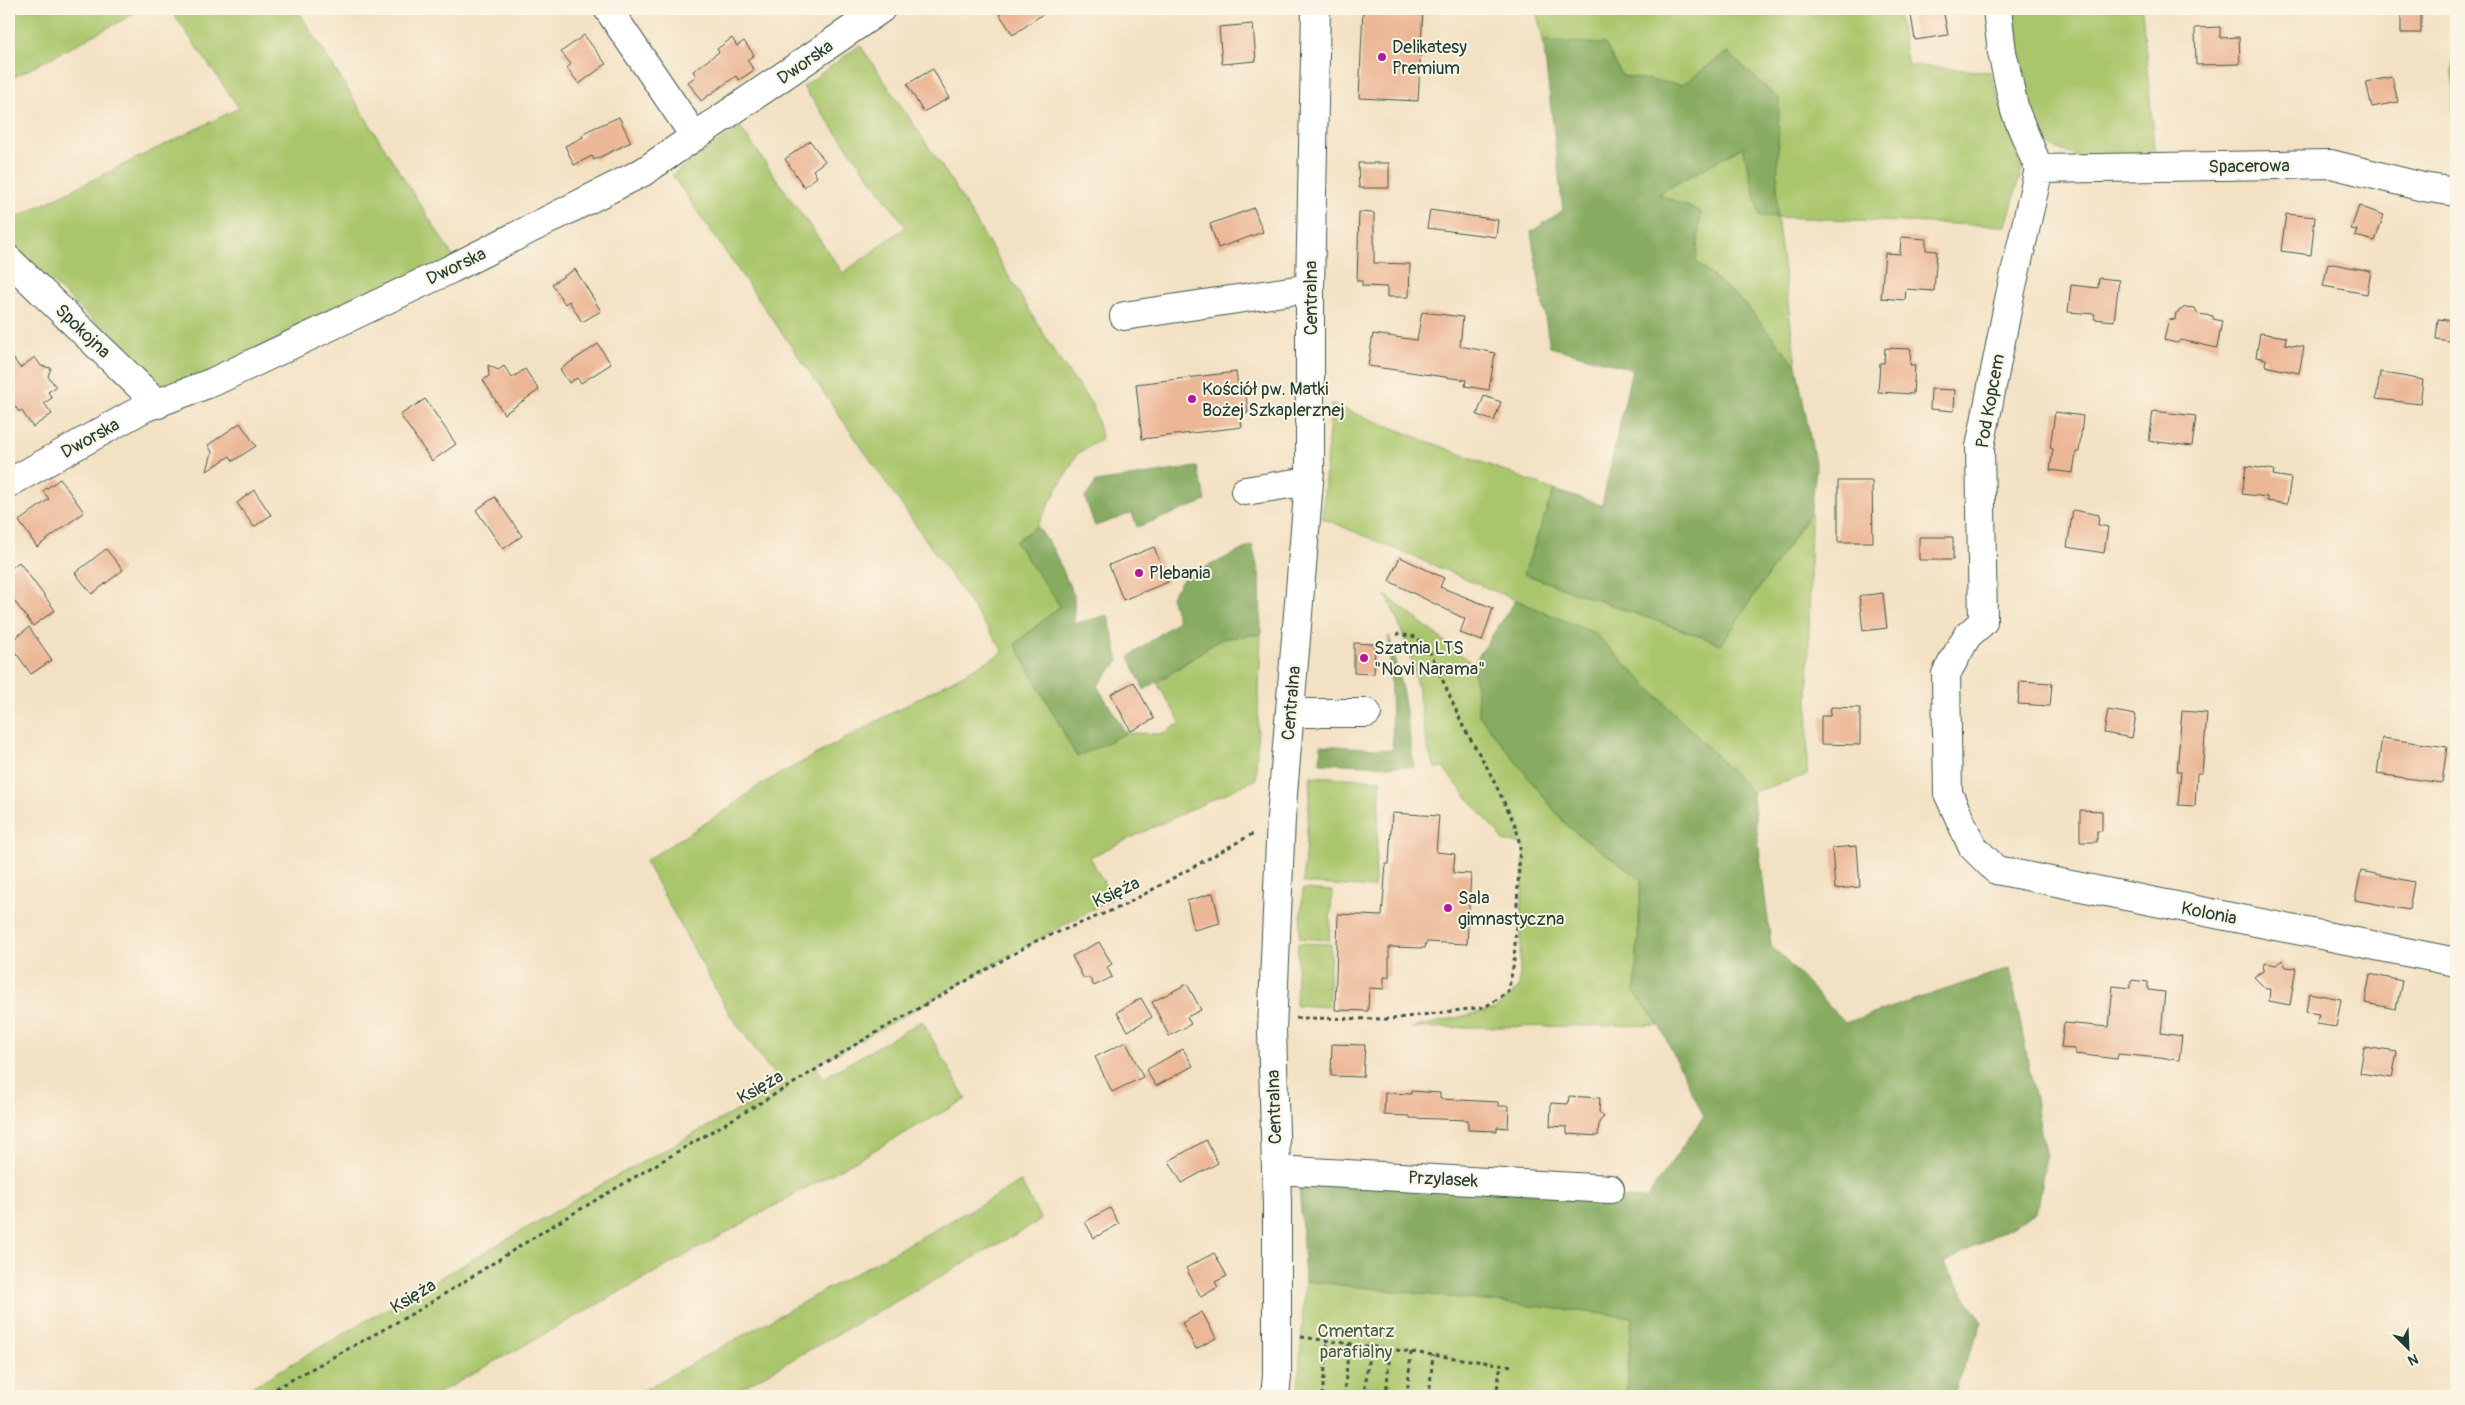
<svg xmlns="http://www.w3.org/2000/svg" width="2465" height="1405" font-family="Pangolin,sans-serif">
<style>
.green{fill:#aac66c;stroke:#648250}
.forest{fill:#87ab60;stroke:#53744a}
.building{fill:#ecb796}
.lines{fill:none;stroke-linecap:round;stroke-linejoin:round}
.minor-casing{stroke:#3f5649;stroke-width:30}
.path{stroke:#3f5649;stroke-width:3;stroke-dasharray:4 4;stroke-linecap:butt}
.minor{stroke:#fff;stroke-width:28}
.poi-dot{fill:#b5179e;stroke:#fcf5e5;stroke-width:2}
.labels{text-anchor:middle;stroke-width:4;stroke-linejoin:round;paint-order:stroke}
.poi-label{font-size:18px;fill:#1f3d34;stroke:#fcf5e5;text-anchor:start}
.street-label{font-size:18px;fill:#1f3d34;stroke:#fcf5e5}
.park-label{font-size:18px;fill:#425f42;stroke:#fcf5e5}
</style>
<rect width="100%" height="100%" fill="#fcf5e5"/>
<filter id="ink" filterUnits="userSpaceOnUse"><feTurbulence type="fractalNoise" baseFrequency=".02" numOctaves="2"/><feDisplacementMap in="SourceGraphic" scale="10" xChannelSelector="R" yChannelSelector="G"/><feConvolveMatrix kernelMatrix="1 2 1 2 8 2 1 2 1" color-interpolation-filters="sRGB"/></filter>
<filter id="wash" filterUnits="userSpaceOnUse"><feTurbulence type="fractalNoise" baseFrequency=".0096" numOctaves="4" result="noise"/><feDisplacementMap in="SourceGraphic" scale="20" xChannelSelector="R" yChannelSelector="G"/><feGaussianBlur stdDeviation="1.12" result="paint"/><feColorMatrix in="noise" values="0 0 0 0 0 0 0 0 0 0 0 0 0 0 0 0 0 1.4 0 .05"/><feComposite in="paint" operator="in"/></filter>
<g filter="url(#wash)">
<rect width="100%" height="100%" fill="#f3e1c3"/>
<path class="green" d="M9,9H143L9,80Z
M170,9H297L454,258L168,392L9,241V221L239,108Z
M1536,9H1897L1908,65L1990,72L2022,169L2006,226L1777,217L1796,365L1743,302L1696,262L1657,194L1743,147L1760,215L1727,53L1682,85L1622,76L1605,44L1543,40Z
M2013,9H2142L2155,157L2082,159L2047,144L2028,94Z
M2453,9H2456V183L2449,182L2453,158Z
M860,45L949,177L1060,361L1093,406L1102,439L1077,454L1037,526L1016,542L1060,606L1015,644L1077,757L1126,733L1161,734L1181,723L1157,683L1221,639L1261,634L1256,779L1090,857L1112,898L816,1065L823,1078L922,1021L966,1099L433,1396H236L613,1178L782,1086L730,1015L645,861L728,809L758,786L1004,652L672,175L740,127L843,273L906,227L803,87Z
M1331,404L1554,490L1524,574L1721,644L1811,511L1807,775L1752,792L1596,634L1322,518Z
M1386,595L1473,664L1479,715L1513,758L1567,826L1641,879L1635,993L1659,1025L1411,1028L1495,1009L1519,988L1524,844L1505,842L1443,768H1435C1423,741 1423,714 1417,685C1411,653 1400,624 1386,595Z
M1311,776L1381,780L1374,888L1303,883Z
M1303,889L1332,891L1329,940L1299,938Z
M1298,943L1331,944L1328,1007L1296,1005Z
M1021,1182L1041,1220L727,1396H633Z
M1305,1281L1632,1317L1626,1396H1290V1392H1298Z"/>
<path class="forest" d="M1543,40L1605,44L1622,76L1682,85L1727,52L1779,99L1777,217L1760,216L1743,147L1658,194L1701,212L1696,262L1743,302L1796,365L1816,468L1811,511L1722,644L1524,574L1554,490L1602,505L1632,369L1550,347L1531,232L1563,210Z
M1197,467L1206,501L1137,527L1132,513L1095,526L1085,498L1096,482Z
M1037,526L1053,549L1074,596V624L1108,615L1119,661L1097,686L1126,733L1077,757L1015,644L1060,606L1015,542Z
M1252,545L1260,578L1261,634L1221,639L1144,690L1129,657L1178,621L1171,596L1184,578Z
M1516,600L1596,634L1752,792L1771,945L1845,1023L2010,968L2046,1157L2036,1213L1944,1263L1982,1322L1952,1396H1626L1632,1317L1305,1281L1299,1181L1646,1199L1704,1116L1659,1025L1635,993L1641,879L1567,826L1513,758L1479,715L1473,664Z
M1389,636L1404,698L1414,767L1320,763L1321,745L1393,750Z"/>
<g id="blocks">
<path class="building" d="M996,9H1050L1013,35Z
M1363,9H1423L1418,101L1359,98Z
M1910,9H1943L1948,35L1915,40Z
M2401,14H2421V33H2401Z
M1253,24L1256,61L1222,64L1219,27Z
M2220,27V38L2239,37L2240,64L2196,65L2195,28Z
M584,35L606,64L579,84L567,68L571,64L561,52Z
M732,38L737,46L744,41L754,55L747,60L754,70L739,80L736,76L701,101L688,82L696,76L693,71L719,52L717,49Z
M933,69L949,98L923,112L907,84Z
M2392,77L2398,102L2372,107L2366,82Z
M619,117L631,142L594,160L592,156L574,165L565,146L583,137L582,135L587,131Z
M810,141L825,161L813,170L817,177L804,187L785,159Z
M1358,163H1389V188H1359Z
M2359,206L2384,215L2375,241L2355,236L2357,230L2351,229Z
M1254,208L1263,232L1218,248L1210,224Z
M1430,210L1498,220L1496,237L1427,228Z
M1359,212L1374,213V263L1410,264L1409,297H1387V287L1362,286V281H1357Z
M2286,214L2315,217L2311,255L2281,251Z
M1901,237L1926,239V250L1937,251L1934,291L1906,289L1905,300L1881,298L1885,253L1900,254Z
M2328,263L2371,271L2367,294L2323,286Z
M575,269L601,311L582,322L569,301L565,304L552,284Z
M2099,278L2119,280L2114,321L2094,319L2095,314L2068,312L2071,285L2098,288Z
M2185,307L2195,308L2198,314L2213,316V319L2222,321L2217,348L2181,340L2177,343L2164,340L2169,319L2175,320L2176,313Z
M1422,312L1463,317L1460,346L1495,353L1489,390L1465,386L1466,380L1368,366L1373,334L1417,340Z
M2438,319L2456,321V342L2436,339Z
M2260,333L2286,337L2285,344L2304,347L2299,373L2269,367L2265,365L2266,359L2256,357Z
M598,344L611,364L581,383L577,378L569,383L560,369Z
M1885,348L1911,349L1910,365H1915L1913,394L1878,392L1880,363H1884Z
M9,352L20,368L35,357L41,366L51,368L48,376L56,387L48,392L52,398L44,403L52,414L33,427L21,410L19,412L9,398Z
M488,365L498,370L504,366L512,378L525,369L539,390L504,414L483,380L489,376Z
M1236,372L1238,386L1245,385L1248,413L1240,414L1242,427L1142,439L1136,384Z
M2380,372L2423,380L2420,404L2376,399Z
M1931,389L1955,390L1954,411L1930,409Z
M1484,396L1501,402L1494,421L1477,415Z
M425,399L456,444L432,461L400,415Z
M2153,411L2196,416L2192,446L2149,441Z
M2055,412L2083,416L2079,452H2076L2073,473L2050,470L2053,449L2050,448Z
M240,423L256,446L233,461L230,456L207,471L212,452L208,445Z
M2246,466L2274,470L2273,475L2291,478L2287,504L2267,501V497L2242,494Z
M60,479L84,512L37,547L19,521L49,499L43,491Z
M1838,481H1872L1873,542H1838Z
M254,490L271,515L254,527L237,503Z
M495,497L522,536L503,549L476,510Z
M2073,510L2099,515L2098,525L2108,527L2104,553L2067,547Z
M1919,537H1953V560H1919Z
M1154,547L1168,582L1123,600L1109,565Z
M106,549L123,570L92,594L75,573Z
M1400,557L1444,578L1440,587L1493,608L1482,641L1460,633L1465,619L1389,581Z
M19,562L55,610L33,626L9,594V570Z
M1883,593L1887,628L1863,631L1859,596Z
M29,627L52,660L31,674L9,643Z
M1354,643L1375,644L1374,674L1354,673Z
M2020,681L2052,683L2050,706L2018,704Z
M1134,682L1154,719L1131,731L1111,694Z
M1831,707L1860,708V745L1821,744V716H1830Z
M2108,710L2136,715L2132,738L2104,733Z
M2182,711L2207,713L2202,773H2197L2195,806L2178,805L2181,772L2177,771Z
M2382,738L2447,747L2442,783L2377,774Z
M2080,810L2102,811V831H2097V842H2080Z
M1392,813L1439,816L1436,852L1455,854L1453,873L1471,874L1467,944L1426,942L1425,948L1389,947V977H1384V989L1369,988L1368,1011L1335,1010L1338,914L1382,916L1386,864H1389Z
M1857,846L1860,887L1835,889L1832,848Z
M2361,871L2414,882L2409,910L2355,900Z
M1213,893L1220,923L1194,930L1187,901Z
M1099,942L1112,964L1107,967L1112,977L1094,986L1089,977L1084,979L1072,956Z
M2282,960L2286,967L2296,968L2290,1005L2269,1001L2270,989H2266L2254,977L2263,971L2264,963L2276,965Z
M2370,974L2402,981L2396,1009L2365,1003Z
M2131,980L2148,982V990L2165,992L2161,1033L2182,1036L2179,1060L2118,1054L2117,1059L2075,1054V1049L2061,1048L2064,1023L2109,1027L2113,986L2131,988Z
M1187,984L1201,1010L1187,1017L1191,1024L1169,1036L1152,1002Z
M2309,993L2341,999L2336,1027L2317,1024L2319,1014L2306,1012Z
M1141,998L1152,1017L1128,1031L1117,1012Z
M1126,1042L1143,1077L1112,1092L1095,1057Z
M1332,1044L1365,1045L1363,1077L1331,1076Z
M2364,1047L2397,1052L2392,1078L2360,1073Z
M1183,1049L1193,1066L1156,1086L1146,1070Z
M1411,1091L1440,1093V1099L1498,1102V1106H1509L1508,1128L1497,1127V1131L1468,1130V1120L1410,1118V1116L1384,1115L1385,1093L1411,1094Z
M1569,1096L1600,1098L1599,1112L1604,1117L1599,1122L1598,1136L1567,1134V1127L1550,1126L1551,1103L1568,1104Z
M1206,1140L1218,1163L1182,1183L1169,1161Z
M1110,1208L1119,1224L1094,1238L1085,1222Z
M1214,1253L1227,1276L1215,1282L1218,1287L1201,1297L1186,1268Z
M1202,1312L1216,1338L1196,1349L1182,1323Z"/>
</g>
</g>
<g filter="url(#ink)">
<use href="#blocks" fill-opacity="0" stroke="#3f5649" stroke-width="1"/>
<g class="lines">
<g class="minor-casing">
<path id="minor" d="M608,9L695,137
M1997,9L2002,52L2015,111L2039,169L2010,295L1980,447L1983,622L1967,636L1946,674L1948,793L1972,846L1996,870L2456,962
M2039,169L2331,164L2423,187L2456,192
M9,260L158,404
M1124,316L1310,288
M9,483L144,408L213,382L451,269L643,172L881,9
M1245,491L1309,481
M1290,713H1367
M1276,1170L1610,1189
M1275,1396L1277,1376V1203L1272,1030L1281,818L1310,470V288L1316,9"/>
</g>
<path class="path" d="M1296,1018L1391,1019L1485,1007L1508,992L1514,963L1520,846L1516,827L1488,769L1463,726L1431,654L1417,637L1397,634
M1301,1337L1513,1366
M262,1396L419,1310L547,1229L799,1080L858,1043L1036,941L1123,906L1256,832
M1322,1396L1328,1340
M1344,1396L1349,1343
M1364,1396L1370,1346
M1386,1396L1390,1349
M1407,1396L1411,1352
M1429,1396L1433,1355
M1496,1396L1501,1364"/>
<use href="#minor" class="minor"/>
</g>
</g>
<g class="poi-dot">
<circle cx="1382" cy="57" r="5"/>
<circle cx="1192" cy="399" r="5"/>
<circle cx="1139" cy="573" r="5"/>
<circle cx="1364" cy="658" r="5"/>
<circle cx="1448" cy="908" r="5"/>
</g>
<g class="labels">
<g class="poi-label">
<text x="1392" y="53">Delikatesy<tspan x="1392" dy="21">Premium</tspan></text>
<text x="1202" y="395">Kościół pw. Matki<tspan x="1202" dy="21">Bożej Szkaplerznej</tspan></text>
<text x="1149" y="579">Plebania</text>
<text x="1374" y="654">Szatnia LTS<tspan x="1374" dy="21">"Novi Narama"</tspan></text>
<text x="1458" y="904">Sala<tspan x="1458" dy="21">gimnastyczna</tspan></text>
</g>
<g class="street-label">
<text transform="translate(805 62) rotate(-35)" y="6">Dworska</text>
<text transform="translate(2249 166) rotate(-1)" y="6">Spacerowa</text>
<text transform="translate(456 266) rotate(-26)" y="6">Dworska</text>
<text transform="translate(1311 298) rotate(-90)" y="6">Centralna</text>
<text transform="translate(83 331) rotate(44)" y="6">Spokojna</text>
<text transform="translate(1990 401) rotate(-80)" y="6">Pod Kopcem</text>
<text transform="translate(90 438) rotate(-29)" y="6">Dworska</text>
<text transform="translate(1291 703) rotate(-85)" y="6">Centralna</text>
<text transform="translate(1116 892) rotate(-25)" y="6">Księża</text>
<text transform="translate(2209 913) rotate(11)" y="6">Kolonia</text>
<text transform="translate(760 1087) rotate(-30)" y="6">Księża</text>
<text transform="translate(1274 1107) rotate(-92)" y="6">Centralna</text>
<text transform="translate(1443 1179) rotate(3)" y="6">Przylasek</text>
<text transform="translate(413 1296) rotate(-31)" y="6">Księża</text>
</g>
<g class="park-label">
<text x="1356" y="1337">Cmentarz<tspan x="1356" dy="21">parafialny</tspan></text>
</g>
</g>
<rect width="2465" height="1405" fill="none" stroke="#fcf5e5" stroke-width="30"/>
<g transform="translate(2408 1348) rotate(156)" stroke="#fcf5e5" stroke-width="4" paint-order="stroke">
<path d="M0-4L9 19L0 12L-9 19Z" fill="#1f3d34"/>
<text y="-8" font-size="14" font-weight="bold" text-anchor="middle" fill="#1f3d34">N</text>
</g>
</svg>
